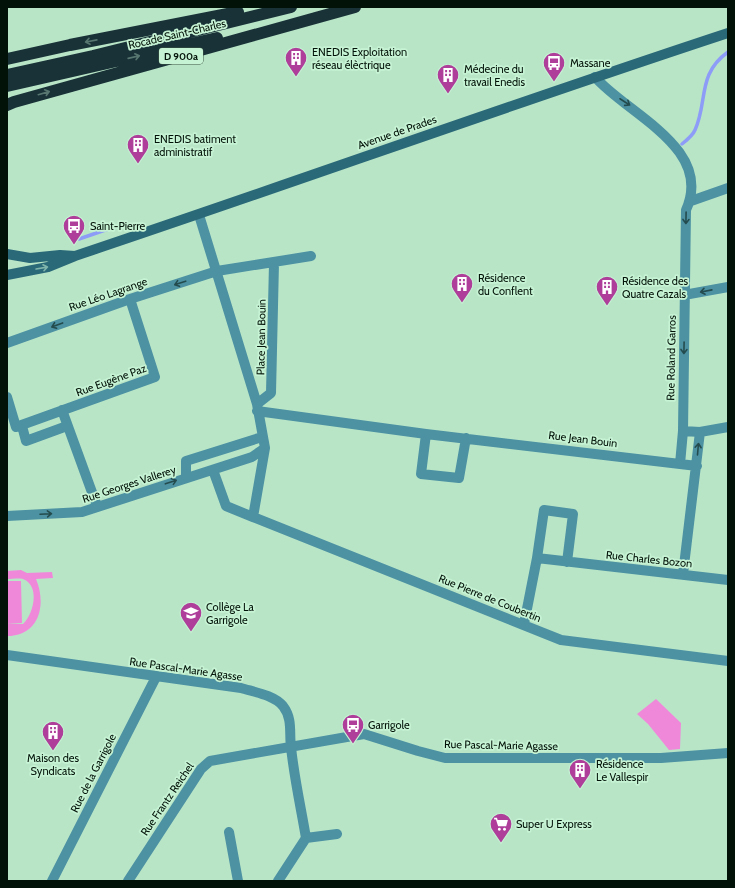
<svg xmlns="http://www.w3.org/2000/svg" width="735" height="888" font-family="Cabin,sans-serif">
<style>
.green{fill:#f088da}
.lines{fill:none;stroke-linecap:round;stroke-linejoin:round}
.stream{stroke:#8d9cf7;stroke-width:3.5}
.street{stroke:#4c92a3;stroke-width:10}
.secondary{stroke:#2a6978;stroke-width:10}
.highway{stroke:#193238;stroke-width:12}
.oneway{stroke:#56766f}
.oneway2{stroke:#244c4e}
.oneway3{stroke:#80b5ab}
.labels{text-anchor:middle;stroke-width:3.5;stroke-linejoin:round;paint-order:stroke}
.shield{fill:#c6f3d4;stroke:#3e5645;stroke-width:1}
.shield-label{font-size:10px;font-weight:bold;fill:#031208}
.street-label{font-size:11px;fill:#031208;stroke:#c6f3d4}
.poi-label{font-size:11px;fill:#031208;stroke:#c6f3d4;text-anchor:start}
</style>
<rect width="100%" height="100%" fill="#b9e5c7"/>
<path class="green" d="M21,570L27,573L52,572L53,578L36,579C47,605 39,636 7,636V624H23C33,615 41,586 23,579C19,578 12,579 7,579V571Z
M7,581H21L22,623L7,624Z
M656,699L681,723L680,749L669,750L648,724L637,714Z"/>
<g class="lines">
<path class="stream" d="M682,144C687,140 693,135 695,130C708,101 697,74 728,52
M79,239L114,227"/>
<path class="street" d="M595,77C627,114 714,148 686,210L683,431L680,464
M691,201L728,188
M199,215L257,404L265,448L253,517L226,506L213,470
M684,295L728,287
M7,343L130,299L217,271L311,256
M7,397L16,427L155,377L130,299
M257,404L271,393L274,263
M62,410L97,506
M257,411L426,434L697,466
M22,426L26,441L67,426
M683,431L700,432L728,427
M426,434L421,474L459,478L466,438
M186,477V461L262,437
M7,516L82,512L252,457L265,448
M253,517L561,640L728,661
M537,558L728,580
M683,574L700,432
M524,624L537,558L544,510L573,514L567,562
M7,655L241,688C254,692 274,695 283,706C293,719 289,733 291,747C294,777 301,808 306,838L278,881
M229,832L238,881
M306,838L337,834
M52,881L156,677
M128,881L201,769L210,761L364,734L418,751L445,758H661L728,753"/>
<path class="secondary" d="M7,254L30,258L60,255L75,256
M7,275L48,267L75,256C293,183 509,105 728,33"/>
<path class="highway" d="M7,59L70,45L238,12
M7,75L93,56L291,7
M7,86L217,38
M7,105L14,102L355,7"/>
</g>
<defs><path id="oneway-shaft" d="M-6 0H5M1.5-3L5.5 0L1.5 3" fill="none" stroke-width="1.6" stroke-linecap="round" stroke-linejoin="round"/></defs>
<g class="oneway">
<use href="#oneway-shaft" transform="translate(91 41) rotate(169)"/>
<use href="#oneway-shaft" transform="translate(134 57) rotate(-13)"/>
<use href="#oneway-shaft" transform="translate(44 93) rotate(-16)"/>
</g>
<g class="oneway2">
<use href="#oneway-shaft" transform="translate(625 102) rotate(33)"/>
<use href="#oneway-shaft" transform="translate(686 218) rotate(91)"/>
<use href="#oneway-shaft" transform="translate(180 283) rotate(162)"/>
<use href="#oneway-shaft" transform="translate(706 291) rotate(169)"/>
<use href="#oneway-shaft" transform="translate(57 325) rotate(160)"/>
<use href="#oneway-shaft" transform="translate(684 348) rotate(91)"/>
<use href="#oneway-shaft" transform="translate(698 449) rotate(-85)"/>
<use href="#oneway-shaft" transform="translate(171 482) rotate(-18)"/>
<use href="#oneway-shaft" transform="translate(46 514) rotate(-3)"/>
</g>
<use class="oneway3" href="#oneway-shaft" transform="translate(42 268) rotate(-10)"/>
<defs>
<g id="building-pin" transform="scale(1.15)"><path d="M0 17L-7.5 6A9.5 9.5 0 1 1 7.5 6Z" fill="#ae3e9a" stroke="#c6f3d4"/><path d="M-4-6H4V6H1V3H-1V6H-4ZM-2.5-4.3h1.7v1.8h-1.7ZM.8-4.3h1.7v1.8H.8ZM-2.5-1h1.7V.8h-1.7ZM.8-1h1.7V.8H.8Z" fill="#fff"/></g>
<g id="bus-pin" transform="scale(1.15)"><path d="M0 17L-7.5 6A9.5 9.5 0 1 1 7.5 6Z" fill="#ae3e9a" stroke="#c6f3d4"/><path d="M-5-6H5V4H4V6H2V4H-2V6H-4V4H-5ZM-3.5-4V0h7V-4ZM-3.5 1.2v1.5H-2V1.2ZM2 1.2v1.5H3.5V1.2Z" fill="#fff"/></g>
<g id="school-pin" transform="scale(1.15)"><path d="M0 17L-7.5 6A9.5 9.5 0 1 1 7.5 6Z" fill="#ae3e9a" stroke="#c6f3d4"/><path d="M0-5L7-2L0 1L-7-2ZM-4 1L0 2.5L4 1V4Q0 6-4 4Z" fill="#fff"/></g>
<g id="supermarket-pin" transform="scale(1.15)"><path d="M0 17L-7.5 6A9.5 9.5 0 1 1 7.5 6Z" fill="#ae3e9a" stroke="#c6f3d4"/><path d="M-6-5.5h2.5l.6 2H6L4.5 2H-2.5L-4.4-4H-6ZM-1.5 3.2a1.3 1.3 0 1 0 .1 0ZM3 3.2a1.3 1.3 0 1 0 .1 0Z" fill="#fff"/></g>
</defs>
<g fill-rule="evenodd">
<use href="#building-pin" x="296" y="58"/>
<use href="#bus-pin" x="554" y="63"/>
<use href="#building-pin" x="448" y="75"/>
<use href="#building-pin" x="138" y="145"/>
<use href="#bus-pin" x="74" y="226"/>
<use href="#building-pin" x="462" y="284"/>
<use href="#building-pin" x="607" y="287"/>
<use href="#school-pin" x="191" y="613"/>
<use href="#bus-pin" x="353" y="725"/>
<use href="#building-pin" x="53" y="732"/>
<use href="#building-pin" x="580" y="770"/>
<use href="#supermarket-pin" x="501" y="824"/>
</g>
<g class="labels">
<rect class="shield" x="159" y="48" width="44" height="16" rx="3"/>
<g class="shield-label">
<text x="181" y="60">D 900a</text>
</g>
<g class="street-label">
<text transform="translate(177 34) rotate(-13)" y="4">Rocade Saint-Charles</text>
<text transform="translate(397 132) rotate(-19)" y="4">Avenue de Prades</text>
<text transform="translate(108 294) rotate(-19)" y="4">Rue Léo Lagrange</text>
<text transform="translate(261 337) rotate(-89)" y="4">Place Jean Bouin</text>
<text transform="translate(671 358) rotate(-89)" y="4">Rue Roland Garros</text>
<text transform="translate(111 380) rotate(-20)" y="4">Rue Eugène Paz</text>
<text transform="translate(583 439) rotate(7)" y="4">Rue Jean Bouin</text>
<text transform="translate(129 484) rotate(-18)" y="4">Rue Georges Vallerey</text>
<text transform="translate(649 559) rotate(6)" y="4">Rue Charles Bozon</text>
<text transform="translate(490 598) rotate(22)" y="4">Rue Pierre de Coubertin</text>
<text transform="translate(186 669) rotate(8)" y="4">Rue Pascal-Marie Agasse</text>
<text transform="translate(501 745) rotate(1)" y="4">Rue Pascal-Marie Agasse</text>
<text transform="translate(93 773) rotate(-63)" y="4">Rue de la Garrigole</text>
<text transform="translate(167 799) rotate(-56)" y="4">Rue Frantz Reichel</text>
</g>
<g class="poi-label">
<text x="312" y="56">ENEDIS Exploitation<tspan x="312" dy="13">réseau élèctrique</tspan></text>
<text x="570" y="67">Massane</text>
<text x="464" y="73">Médecine du<tspan x="464" dy="13">travail Enedis</tspan></text>
<text x="154" y="143">ENEDIS batiment<tspan x="154" dy="13">administratif</tspan></text>
<text x="90" y="230">Saint-Pierre</text>
<text x="478" y="282">Résidence<tspan x="478" dy="13">du Conflent</tspan></text>
<text x="622" y="285">Résidence des<tspan x="622" dy="13">Quatre Cazals</tspan></text>
<text x="206" y="611">Collège La<tspan x="206" dy="13">Garrigole</tspan></text>
<text x="368" y="729">Garrigole</text>
<text x="53" y="762" text-anchor="middle">Maison des<tspan x="53" dy="13">Syndicats</tspan></text>
<text x="596" y="768">Résidence<tspan x="596" dy="13">Le Vallespir</tspan></text>
<text x="516" y="828">Super U Express</text>
</g>
</g>
<rect width="735" height="888" fill="none" stroke="#031208" stroke-width="16"/>
</svg>
